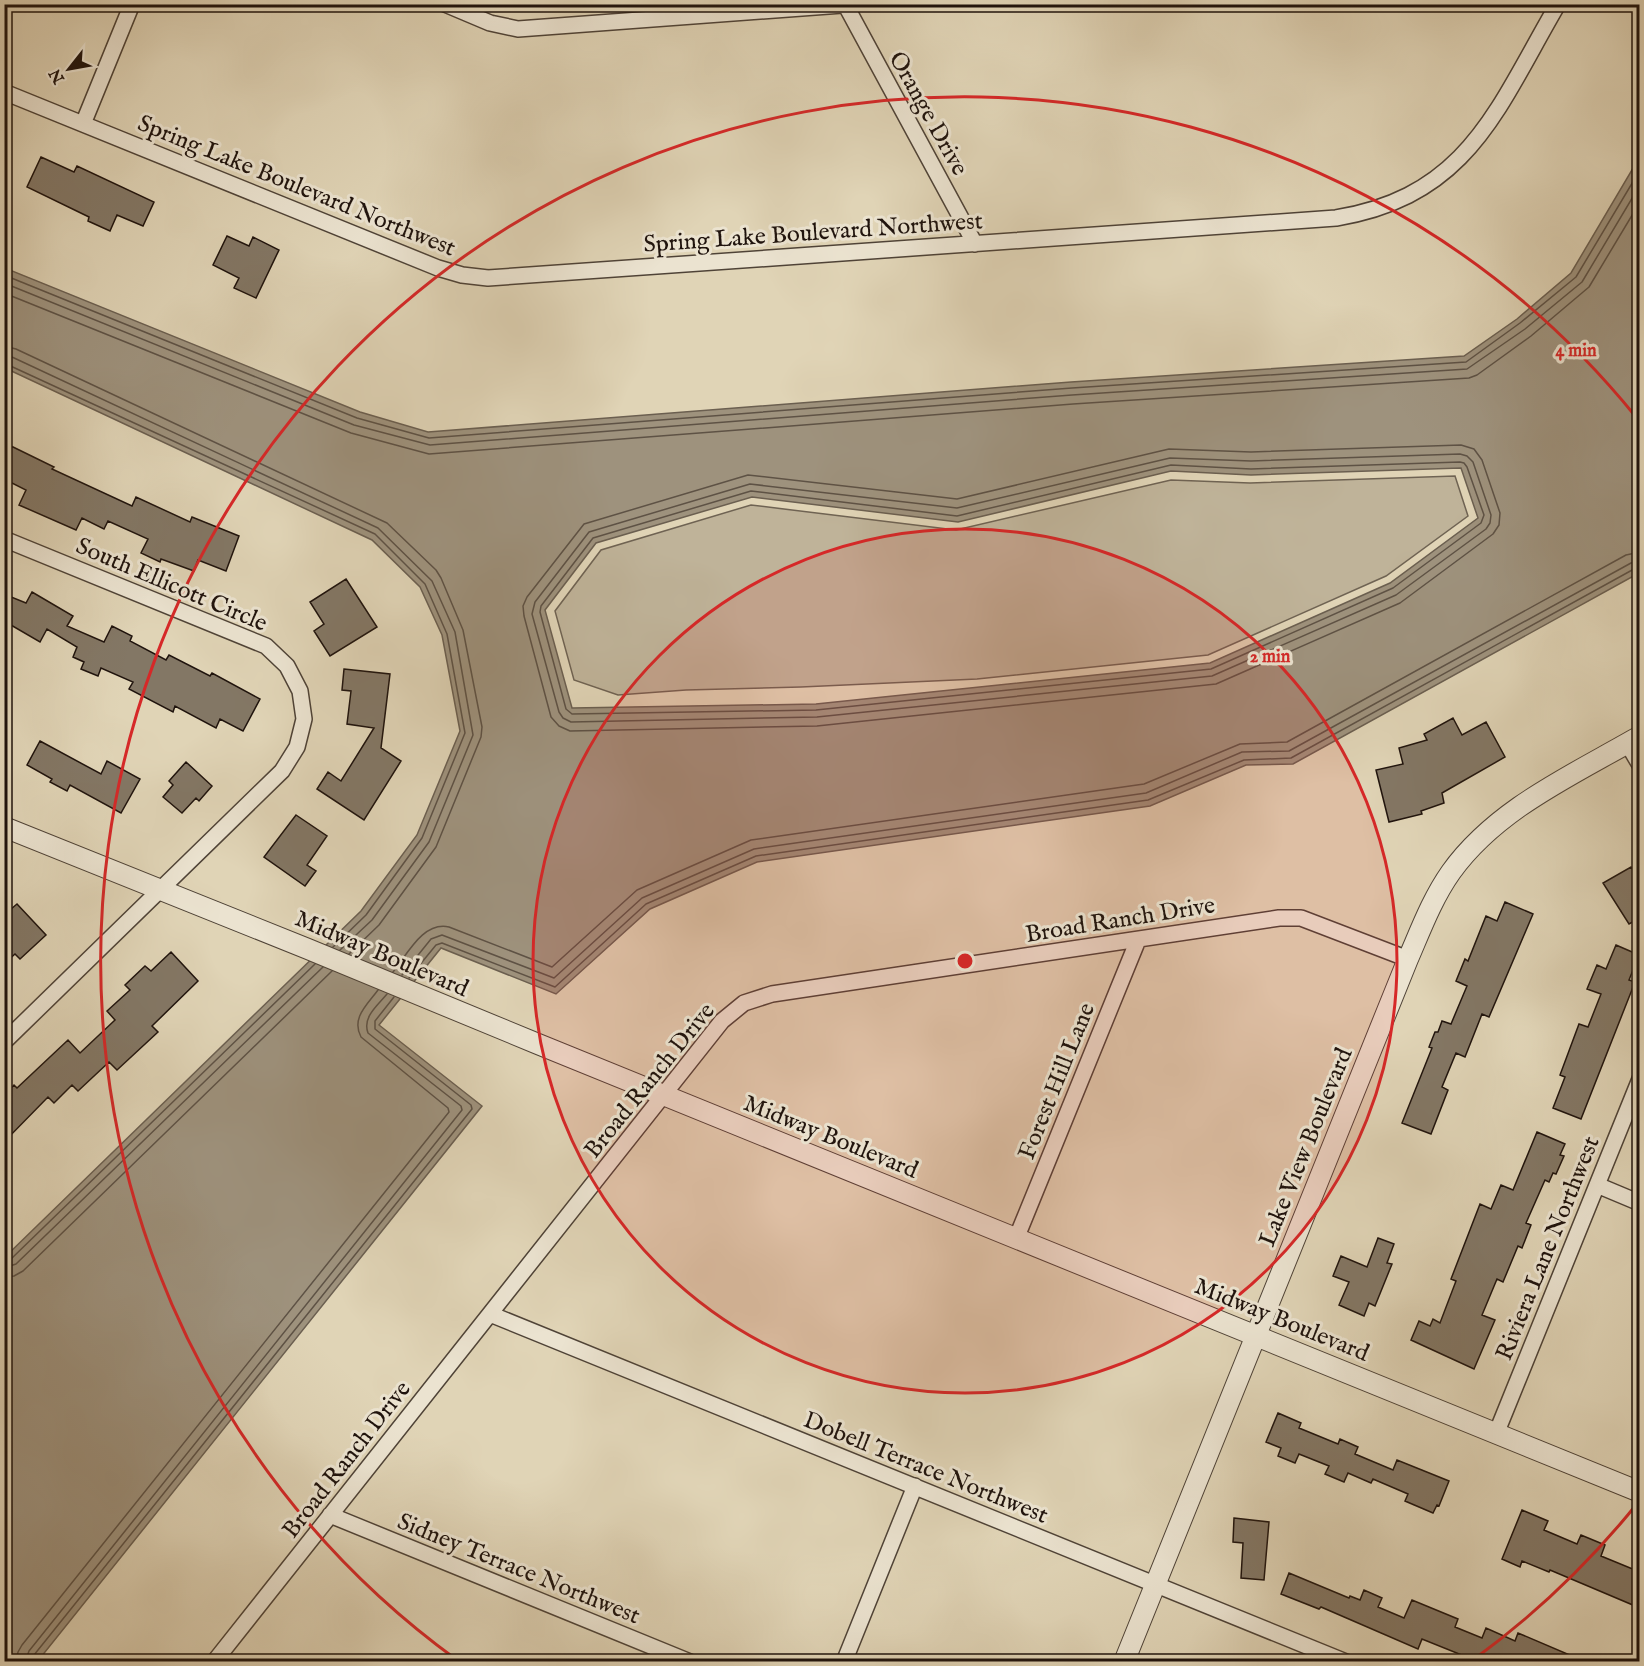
<svg xmlns="http://www.w3.org/2000/svg" width="1644" height="1666" font-family="'IM FELL English',serif">
<style>
.green{fill:#bfb399;stroke:#6f6353;stroke-width:1.5}
.water{fill:#9e927d;stroke:#6b5f50;stroke-width:1.5;fill-rule:evenodd}
.lines{fill:none;stroke-linecap:round;stroke-linejoin:round}
.shore{stroke:#5e5245;stroke-width:1.5}
.building{fill:#837765;stroke:#1f130d;stroke-width:1.5}
.minor-casing{stroke:#4f4337;stroke-width:18}
.tertiary-casing{stroke:#4f4337;stroke-width:22}
.minor{stroke:#ebe3d0;stroke-width:15}
.tertiary{stroke:#ebe3d0;stroke-width:20}
.ring{fill:none;stroke:#d62828;stroke-width:3}
.labels{text-anchor:middle;stroke-width:6;stroke-linejoin:round;paint-order:stroke}
.street-label{font-size:24px;fill:#1f130d;stroke:#ebe3d0}
.centre{fill:#d62828;stroke:#ebe3d0;stroke-width:3}
.ring-label{font-size:18px;text-anchor:middle;font-weight:bold;fill:#d62828;stroke:#ebe3d0;stroke-width:6;stroke-linejoin:round;paint-order:stroke}
</style>
<rect width="100%" height="100%" fill="#e0d4b6"/>
<filter id="stains"><feTurbulence type="fractalNoise" baseFrequency=".00333" numOctaves="4"/><feColorMatrix values="0 0 0 0 .2 0 0 0 0 .09 0 0 0 0 .02 0 0 0 .5 -.17"/></filter>
<radialGradient id="worn" r=".72"><stop offset=".6" stop-color="#630" stop-opacity="0"/><stop offset="1" stop-color="#630" stop-opacity=".3"/></radialGradient>
<path class="green" d="M1455,476L1468,516L1386,576L1208,655L977,679L801,687L686,690L618,695L574,680L555,611L601,550L751,505L956,530L1171,480L1250,483Z"/>
<path class="water" d="M1639,158V573L1293,764L1246,765L1150,806L757,862L650,909L556,994L441,948L379,1025L482,1106L37,1662L5,1661V1257L361,911L417,835L460,731L442,635L420,587L372,540L5,368V268L360,412L428,432L1071,382L1464,356L1517,319L1571,273ZM1461,468L1478,518L1390,583L1210,663L816,704L572,708L545,610L596,543L752,497L958,522L1171,471L1251,475Z"/>
<g class="lines">
<path class="shore" d="M4,275L357,418L429,438L1072,388L1466,362L1520,323L1576,277L1640,170
M4,283L354,425L430,445L1072,395L1467,369L1525,329L1582,282L1640,185
M4,293L351,433L429,454L1073,404L1469,378L1477,375L1531,336L1589,287L1640,202
M4,346L16,349L387,523L436,570L441,578L463,630L482,727L481,737L436,847L379,925L349,954
M4,355L12,357L378,528L432,581L455,632L473,735L429,842L372,920L340,950
M4,363L375,534L425,584L447,634L465,733L422,838L366,915L333,947
M1461,445L1474,449L1482,460L1500,513L1499,525L1493,534L1400,603L1216,684L817,726L570,731L559,726L551,717L524,616L523,606L527,597L584,524L748,475L957,499L1169,449L1251,452Z
M1460,454L1467,456L1473,462L1491,515L1490,523L1486,529L1396,595L1212,676L817,717L571,722L563,718L559,712L532,614L535,602L589,532L750,484L957,508L1170,458L1251,461Z
M1460,462L1464,463L1467,467L1484,515L1481,523L1393,588L1211,669L816,710L572,714L566,709L540,612L541,606L593,538L751,491L957,516L1171,465L1251,469Z
M393,972C407,955 423,921 449,927L552,967L637,890L751,840L1144,784L1240,744L1287,742L1626,555L1640,552
M402,975L431,939L442,935L554,978L642,898L754,849L1146,793L1242,752L1289,751L1631,563L1640,561
M409,978L436,945L442,943L555,987L646,904L756,856L1148,800L1244,760L1291,758L1634,569L1640,568
M4,1261L11,1259L315,964
M4,1268L16,1264L323,967
M4,1277L14,1276L23,1271L332,971
M16,1662L18,1652L22,1645L449,1112L448,1108L361,1037C351,1018 367,1005 378,990
M25,1662L29,1651L462,1110L461,1106L368,1033C362,1017 378,1005 387,994
M33,1662L34,1655L472,1109L471,1105L375,1029V1021L394,997"/>
</g>
<path class="building" d="M41,157L74,172L77,166L154,202L143,226L117,215L110,231L88,221L89,217L27,187Z
M227,236L249,246L253,237L279,250L256,298L234,288L239,278L213,265Z
M11,446L54,467L52,469L132,506L136,497L190,522L192,517L239,536L226,571L198,560L194,571L161,559L160,562L141,553L148,539L108,521L104,529L82,518L76,530L19,505L26,490L4,479V460Z
M346,579L377,627L330,656L314,631L324,624L310,602Z
M32,592L73,616L67,626L104,642L112,626L132,636L130,641L166,660L169,655L210,676L212,673L260,699L243,731L220,719L216,728L175,706L173,712L129,689L133,682L101,668L98,676L81,669L84,662L73,657L77,647L47,629L40,642L4,621V594L26,603Z
M344,669L390,674L381,748L401,761L364,820L317,789L328,772L341,781L374,728L347,724L351,691L342,690Z
M1453,718L1462,735L1486,722L1505,757L1442,793L1444,803L1421,811L1422,814L1389,822L1376,770L1403,764L1399,748L1427,740L1424,734Z
M40,741L101,774L107,761L140,779L121,813L70,785L67,791L50,782L52,779L27,765Z
M186,762L212,786L199,801L196,798L182,813L163,797L173,785L169,781Z
M296,815L327,836L307,865L316,871L305,886L264,857Z
M1631,867L1640,880V918L1629,924L1603,883Z
M1505,902L1533,914L1489,1017L1482,1014L1465,1057L1456,1053L1442,1087L1448,1090L1431,1134L1402,1123L1432,1048L1429,1047L1435,1032H1438L1442,1021L1451,1024L1467,986L1456,981L1465,959L1468,961L1486,916L1497,921Z
M17,904L46,935L20,959L15,954L4,964V915Z
M1616,945L1639,955L1629,980L1635,982L1581,1119L1553,1108L1565,1077L1560,1075L1579,1024L1588,1027L1601,994L1587,989L1597,965L1606,969Z
M171,952L198,981L152,1026L158,1032L117,1070L109,1062L78,1091L72,1085L54,1103L48,1097L4,1142V1095L14,1085L17,1088L68,1040L80,1053L115,1020L107,1011L130,990L125,985L145,966L151,971Z
M1537,1132L1565,1144L1560,1155L1564,1156L1556,1174L1553,1173L1549,1182L1545,1180L1526,1223L1531,1225L1522,1248L1518,1246L1503,1282L1497,1279L1482,1315L1495,1320L1474,1369L1411,1340L1419,1321L1430,1326L1433,1319L1440,1323L1456,1281L1451,1279L1480,1204L1491,1209L1501,1185L1513,1190Z
M1378,1238L1394,1244L1387,1263L1392,1264L1375,1306L1369,1303L1364,1316L1339,1305L1349,1282L1333,1276L1341,1256L1367,1267Z
M1278,1413L1301,1423L1299,1428L1338,1444L1340,1439L1358,1447L1355,1454L1393,1470L1397,1460L1449,1481L1439,1506L1437,1505L1433,1513L1405,1501L1408,1494L1373,1479L1371,1483L1348,1473L1344,1482L1325,1474L1329,1466L1299,1454L1295,1463L1278,1456L1281,1448L1266,1442Z
M1522,1510L1548,1521L1544,1530L1577,1544L1581,1535L1605,1545L1601,1556L1640,1572V1608L1550,1570L1549,1572L1522,1561L1520,1567L1502,1559Z
M1234,1518L1269,1522L1264,1580L1241,1578L1243,1543L1233,1542Z
M1289,1573L1349,1598L1350,1596L1360,1600L1364,1590L1382,1598L1378,1607L1404,1618L1412,1600L1458,1619L1455,1627L1482,1638L1486,1628L1515,1641L1518,1633L1586,1662H1479L1422,1639L1418,1649L1321,1607L1319,1609L1281,1594Z"/>
<g class="lines">
<g class="minor-casing">
<path id="minor" d="M445,4L490,23L518,29L856,4
M845,4L975,244
M4,92L438,268L462,275L488,278L1336,218C1469,196 1497,108 1558,4
M83,124L132,4
M4,539L266,646L287,666L300,691L304,719L297,747L282,771L4,1042
M1627,743L1640,765
M1597,1185L1640,1203
M1016,1239L1138,940
M490,1314L1346,1662
M1496,1434L1640,1079
M330,1515L690,1662
M214,1662L722,1021L744,1003L772,994L1279,918H1301L1408,959
M844,1662L915,1486"/>
</g>
<g class="tertiary-casing">
<path id="tertiary" d="M4,827L308,949L538,1044L1640,1492
M1124,1662L1408,959C1421,929 1432,899 1451,872C1497,808 1573,775 1640,736"/>
</g>
<use href="#minor" class="minor"/>
<use href="#tertiary" class="tertiary"/>
</g>
<circle cx="965" cy="961" r="432" fill="#d62828" fill-opacity=".12"/>
<g class="ring">
<circle cx="965" cy="961" r="432"/>
<path d="M1636 1505A864 864 0 0 1 1473 1660M457 1660A864 864 0 1 1 1636 417"/>
</g>
<g class="labels">
<g class="street-label">
<text transform="translate(929 113) rotate(61)" y="8">Orange Drive</text>
<text transform="translate(297 185) rotate(22)" y="8">Spring Lake Boulevard Northwest</text>
<text transform="translate(813 232) rotate(-4)" y="8">Spring Lake Boulevard Northwest</text>
<text transform="translate(172 584) rotate(23)" y="8">South Ellicott Circle</text>
<text transform="translate(1120 919) rotate(-9)" y="8">Broad Ranch Drive</text>
<text transform="translate(382 953) rotate(23)" y="8">Midway Boulevard</text>
<text transform="translate(649 1080) rotate(-51)" y="8">Broad Ranch Drive</text>
<text transform="translate(1056 1081) rotate(-68)" y="8">Forest Hill Lane</text>
<text transform="translate(831 1136) rotate(22)" y="8">Midway Boulevard</text>
<text transform="translate(1305 1147) rotate(-68)" y="8">Lake View Boulevard</text>
<text transform="translate(1547 1248) rotate(-68)" y="8">Riviera Lane Northwest</text>
<text transform="translate(1282 1319) rotate(22)" y="8">Midway Boulevard</text>
<text transform="translate(346 1459) rotate(-52)" y="8">Broad Ranch Drive</text>
<text transform="translate(926 1467) rotate(22)" y="8">Dobell Terrace Northwest</text>
<text transform="translate(519 1568) rotate(22)" y="8">Sidney Terrace Northwest</text>
</g>
</g>
<circle cx="965" cy="961" r="9" class="centre"/>
<g class="ring-label">
<text x="1576" y="356">4 min</text>
<text x="1270" y="662">2 min</text>
</g>
<rect width="1644" height="1666" fill="none" stroke="#e0d4b6" stroke-width="24"/>
<rect x="6" y="6" width="1632" height="1654" fill="none" stroke="#1f130d" stroke-width="3"/>
<rect x="12" y="12" width="1620" height="1642" fill="none" stroke="#1f130d" stroke-width="1.5"/>
<g transform="translate(69 69) rotate(239)" stroke="#ebe3d0" stroke-width="4.5" paint-order="stroke">
<path d="M0-4.5L10 22L0 15L-10 22Z" fill="#1f130d"/>
<text y="-9" font-size="16" font-weight="bold" text-anchor="middle" fill="#1f130d">N</text>
</g>
<rect width="100%" height="100%" filter="url(#stains)"/>
<rect width="100%" height="100%" fill="url(#worn)"/>
</svg>
